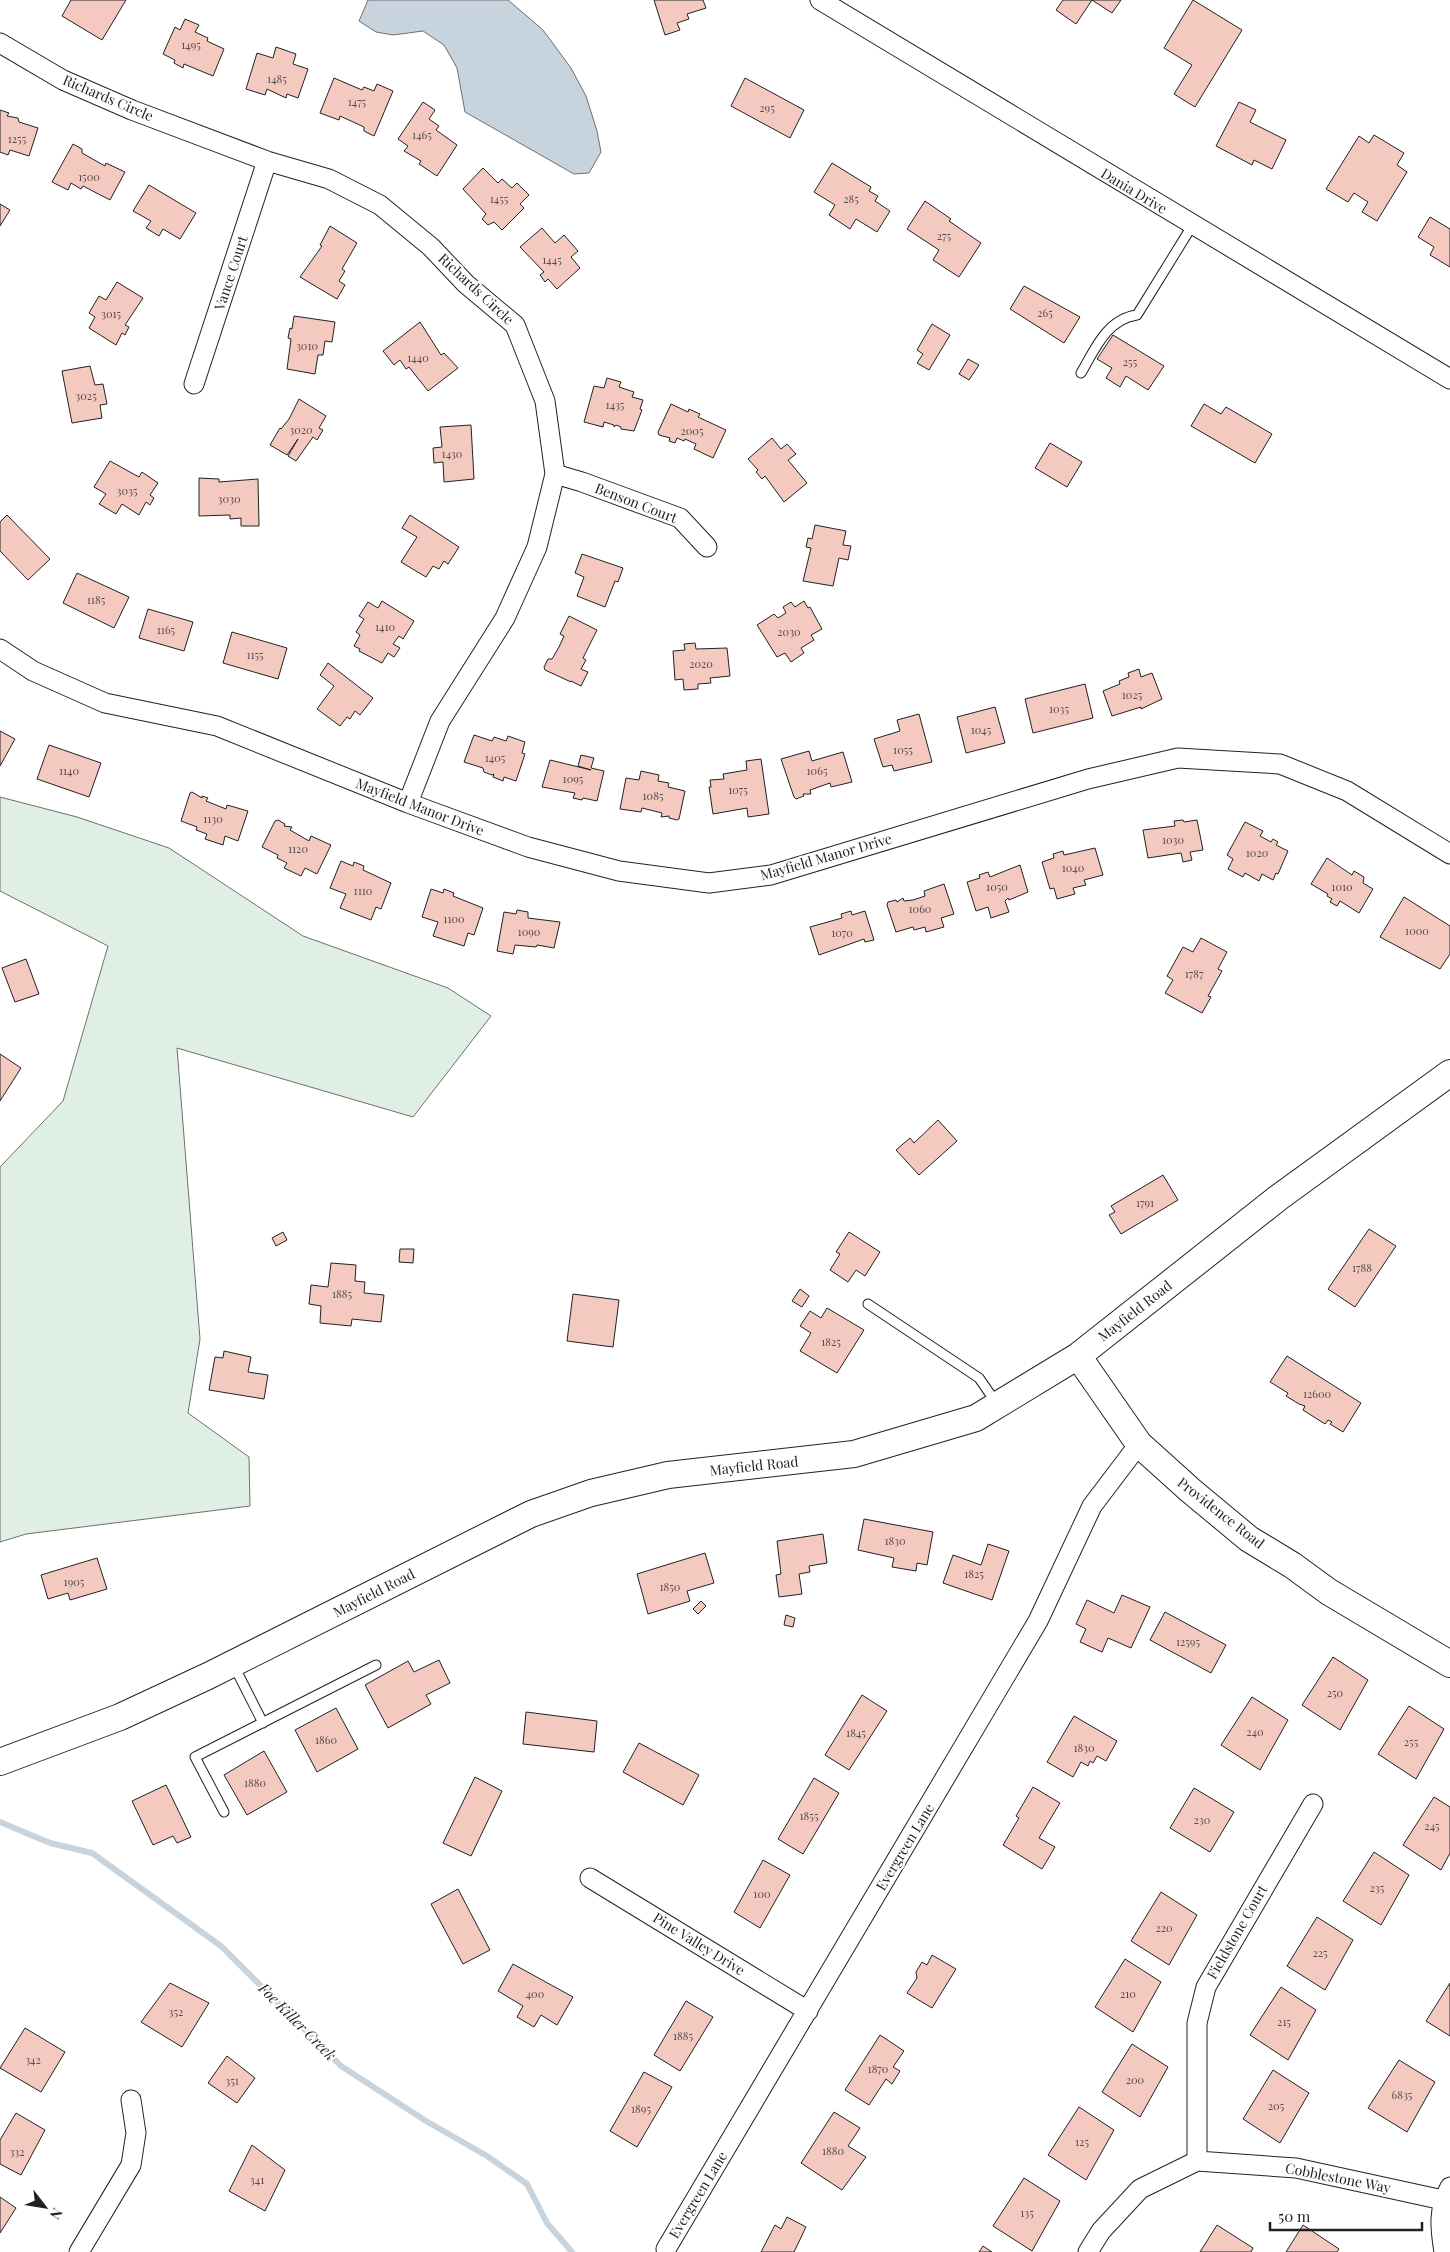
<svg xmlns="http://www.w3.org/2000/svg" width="1450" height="2252" font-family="'Playfair Display',serif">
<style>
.green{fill:#e0efe3;stroke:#6f6f6f}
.water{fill:#c7d3dd;stroke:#6f6f6f}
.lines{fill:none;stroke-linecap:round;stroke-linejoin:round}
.stream{stroke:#c7d3dd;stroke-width:6}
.building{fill:#f3c9c0;stroke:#222}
.lane-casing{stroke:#222;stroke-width:11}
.street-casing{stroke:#222;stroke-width:21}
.secondary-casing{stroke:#222;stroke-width:28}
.lane{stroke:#fff;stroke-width:9}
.street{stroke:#fff;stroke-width:19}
.secondary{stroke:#fff;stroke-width:26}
.labels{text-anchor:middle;stroke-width:4;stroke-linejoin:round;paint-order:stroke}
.number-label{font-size:11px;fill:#564c4a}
.street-label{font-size:14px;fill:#222;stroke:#fff}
.water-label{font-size:15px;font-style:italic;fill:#222;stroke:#fff}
</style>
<rect width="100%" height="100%" fill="#fff"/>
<path class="green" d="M0,797L77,817L169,848L303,936L448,988L491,1016L413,1117L177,1048L200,1339L188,1413L249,1457L250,1506L26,1534L0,1542V1167L63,1101L108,946L0,891Z"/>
<path class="water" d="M368,0H508L543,30L571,68L586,96L597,131L601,152L589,173L574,174L465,112L457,68L444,45L423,31L393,35L376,32L359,21Z"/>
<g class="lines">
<path class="stream" d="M0,1822L50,1843L92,1853L221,1946L341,2066L426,2121L487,2156L527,2184L547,2223L572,2252"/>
</g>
<path class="building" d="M71,0H126L102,40L62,16Z
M654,0H703L706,8L687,14L689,19L677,23L680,30L665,35Z
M1063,0H1121L1112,13L1092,0L1076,24L1056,10Z
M1193,0L1242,30L1195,107L1174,94L1192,65L1164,48Z
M185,19L199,25L195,32L208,38L207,41L224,49L213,76L184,64L183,68L174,63L175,60L163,54L175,27L180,30Z
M276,47L296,54L293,64L308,69L298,98L287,94L286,98L267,89L265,95L246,89L257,53L273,58Z
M334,78L362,90L364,87L374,91L377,84L393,91L374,136L364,131V127L340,116L339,120L320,113Z
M745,78L804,110L790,138L731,106Z
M423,102L435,110L429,119L439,126L436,130L457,145L437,176L419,164L421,161L404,151L408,146L398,139Z
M1239,102L1256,110L1250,122L1286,140L1272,169L1254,160L1252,165L1216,146Z
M0,110L9,113L7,116L18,118L19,122L38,128L29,156L10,150L8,155L0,152Z
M1374,135L1404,153L1397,165L1407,172L1377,221L1362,212L1368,202L1354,193L1348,202L1326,189L1359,136L1369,143Z
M73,144L82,149V153L105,166L106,163L125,172L110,200L83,186L81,189L71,183L68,190L52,182Z
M832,163L871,187L869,191L878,196L875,201L890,211L877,232L856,219L850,229L829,215L835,205L814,192Z
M483,168L498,183L502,179L512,188L517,183L529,195L520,204L524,208L502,230L494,222L488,225L482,219L486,214L463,189Z
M149,185L196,213L180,239L163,229L159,236L146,228L151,221L133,211Z
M925,201L951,219L949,221L981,243L959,277L933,260L939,250L907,229Z
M0,204L10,210L0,226Z
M1430,217L1450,229V267L1430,255L1434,247L1418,237Z
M330,226L357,243L342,269L345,271L339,281L345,285L337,299L300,277L322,246L320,245Z
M542,228L555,243L564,235L578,251L571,257L580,268L557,289L548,279L545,282L540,275L544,272L520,247Z
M117,282L143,298L125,325L129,327L125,335L122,333L116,345L89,328L95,317L89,313L99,296L106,300Z
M1024,286L1080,317L1064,343L1010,309Z
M294,316L335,322L332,342L325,341L323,355H318L315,374L287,369L291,339L288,338L290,328L292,329Z
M420,322L441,355L444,353L458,368L428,391L409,367L406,369L400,360L394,365L383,351Z
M932,324L950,335L929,370L917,363L923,354L917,350Z
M1113,335L1164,366L1148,390L1126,376L1120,387L1106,378L1112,368L1097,359Z
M968,359L979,365L969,380L959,374Z
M90,366L95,385L103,384L107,404L100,405L102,418L72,423L62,371Z
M607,378L621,382L619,387L634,392L632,397L643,400L640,409L642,410L634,431L621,429V427L616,425L614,427V425L604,422L603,427L584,422L594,386L604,388Z
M299,399L326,416L319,428L323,430L317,440L313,437L296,461L288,456L298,439L287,455L270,445L280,428L281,429L289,419Z
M671,404L688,412L689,409L700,414L698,417L726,430L713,458L694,449L696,444L685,439L684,441L677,438L675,443L669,441L670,438L659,435L658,432Z
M1204,404L1221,414L1226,407L1272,434L1255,463L1191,426Z
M471,425L474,479L444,482L443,462L434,463L433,448L442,447L440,427Z
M772,438L781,449L787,444L796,454L788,460L807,483L784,502L765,476L762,479L756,472L758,470L748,459Z
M1050,443L1082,462L1067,487L1035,468Z
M110,461L139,477L142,472L158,483L150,495L154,498L150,505L146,502L139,515L122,504L116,514L99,504L106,494L94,487Z
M199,478L219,479V482L258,479L259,526H241V518L230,519V515L199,516Z
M7,515L50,559L28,580L0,551V522Z
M410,515L459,547L448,564L444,561L439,569L433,566L426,577L401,562L417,537L402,528Z
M815,525L846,531L843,545L851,546L848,560L839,558L833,586L803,581L811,548L806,547L808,538L812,539Z
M582,554L623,568L618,582L615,581L605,607L577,596L584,577L575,573Z
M77,573L129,597L114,628L63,603Z
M382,601L414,621L403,639L399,636L393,644L400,648L394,657L388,653L382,663L359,651L360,649L354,646L360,635L356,632L364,619L359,616L368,602L378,608Z
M804,601L808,608L810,607L822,629L811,635L814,640L801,648L804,653L791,662L785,653L777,657L757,625L774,614L778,618L786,613L783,607L791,602L795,607Z
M148,609L193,622L184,651L139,638Z
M569,616L597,630L583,658L586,660L581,669L588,672L581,686L571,681V682L545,670L544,667L548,659H552L559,647L564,636L560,634Z
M232,632L287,648L278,679L223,663Z
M695,643L696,649L727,648L730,676L710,678L711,683L698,684V689L684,690L683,679L675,680L673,651L685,650L684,644Z
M328,663L373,698L360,715L355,711L350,719L347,717L340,726L317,709L334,686L320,675Z
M1139,669L1141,677L1152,673L1162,699L1141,709V707L1112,716L1103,691L1120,684L1119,681L1129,677L1128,673Z
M1085,684L1093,718L1033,733L1025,699Z
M995,707L1005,743L966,753L957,717Z
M919,714L932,762L894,771L892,765L883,767L874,739L900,731L897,720Z
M0,731L15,739L0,766Z
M474,735L492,741L494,737L506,741L508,736L525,742L522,753L525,754L516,781L504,777L503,781L493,777L494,774L492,775L484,772L483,768L464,762Z
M49,745L101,763L89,797L37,779Z
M809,751L812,761L843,752L852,782L831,787L830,783L810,790L811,794H803L804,796L796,799L794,797L781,759Z
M581,755L594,758L591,768L604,771L597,801L583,798L582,800L573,798L575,793L542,787L550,760L591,770L578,766Z
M761,759L769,814L748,817L747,808L713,814L709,787H711L710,780L724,779L723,774L747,770L746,761Z
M641,771L659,775L658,781L669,783L668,787L685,791L679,819L677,820L669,818V816L661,817L662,813L642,808L641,812L620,809L626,778L639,780Z
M192,792L202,798V796L208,798L206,801L226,809L227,805L248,811L238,841L225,836L223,845L205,839L207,834L196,830L197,827L181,821L190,793Z
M278,820L285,824L284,826L292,827L290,830L309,841L311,836L331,845L317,874L305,868L301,876L284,868L287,863L277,858L278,855L262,847L275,821Z
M1183,820L1184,822L1197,820L1203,850L1190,852L1192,860L1183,862L1181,853L1148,858L1143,830L1175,826L1174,821Z
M1245,822L1263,831L1260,836L1271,842L1273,839L1278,842L1276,845L1288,851L1278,874L1276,873L1273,880L1262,874L1259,881L1245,873L1243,877L1228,869L1233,859L1227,855Z
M1095,848L1103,875L1084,880L1086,885L1073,888L1075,894L1057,899L1054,888L1050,889L1042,862L1054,858L1053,854L1063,851L1064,855Z
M1327,858L1352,875L1354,871L1364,877L1363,883L1373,889L1359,913L1340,901L1337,906L1330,902L1332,899L1327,896L1328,894L1311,884Z
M341,861L353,866L354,862L364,866L363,870L391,883L381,909L376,907L371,920L340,908L346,894L330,888Z
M1020,865L1028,892L1009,900L1008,898L1005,901L1009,912L991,918L988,907L976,911L967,882L980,878L979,875L988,872L990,877Z
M944,884L954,914L941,918L944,927L926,932L925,927L914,930L913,927L896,932L887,905L888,902L896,900L897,902L903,898L904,901L913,900L925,896L924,891Z
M431,889L443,893L444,889L454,893L453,896L483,908L474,935L468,933L464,946L433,936L438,922L422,917Z
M1404,897L1450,926V954L1440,969L1380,937Z
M517,910L528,912V918L560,922L554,948L537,945L536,947L515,945L513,954L497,951L504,912L516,914Z
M851,911L852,915L865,911L874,940L865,942L864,939L819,955L810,927L842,918L841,914Z
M1201,938L1227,952L1218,969L1222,971L1208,996L1211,997L1202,1013L1165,993L1173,980L1167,976L1183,947L1193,952Z
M26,959L39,994L15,1002L2,968Z
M0,1054L21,1068L0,1101Z
M938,1120L957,1141L919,1175L896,1150L910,1138L914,1143Z
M1163,1175L1178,1200L1121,1234L1109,1215L1115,1212L1111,1206Z
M1369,1229L1396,1246L1355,1307L1328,1289Z
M283,1232L287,1240L276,1246L272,1238Z
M849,1232L880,1252L865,1276L856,1270L848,1282L830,1270L840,1254L836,1252Z
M400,1249H414L413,1263L399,1262Z
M331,1263L356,1265L355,1281L365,1282L364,1293L384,1295L381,1322L352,1319L351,1326L320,1323L321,1306L309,1304L311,1285L328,1287Z
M800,1289L809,1296L802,1307L792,1301Z
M573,1294L619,1300L613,1347L567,1341Z
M827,1308L864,1330L837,1373L800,1351L811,1333L800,1326L810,1311L821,1318Z
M224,1351L251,1357L248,1372L268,1375L264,1399L209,1390L215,1357L223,1358Z
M1287,1356L1361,1403L1343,1432L1330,1424L1332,1422L1328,1420L1325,1424L1303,1410L1305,1406L1299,1404L1286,1396L1288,1393L1270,1382Z
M864,1519L933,1532L927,1565L917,1563L916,1571L892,1567L894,1558L858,1550Z
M823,1534L827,1563L809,1566L810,1572L799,1574L802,1594L779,1597L776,1575L781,1574L777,1541Z
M988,1544L1009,1551L992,1600L943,1583L953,1555L981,1565Z
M705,1553L714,1583L687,1591L690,1601L648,1614L637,1574Z
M97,1558L107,1589L70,1600L68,1593L48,1599L41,1575Z
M1122,1595L1150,1607L1131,1648L1108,1638L1102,1652L1080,1642L1086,1629L1076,1624L1087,1600L1114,1613Z
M701,1601L706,1606L698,1614L693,1609Z
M1165,1612L1226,1645L1211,1673L1150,1640Z
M786,1615L795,1618L793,1627L784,1625Z
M1333,1657L1368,1680L1340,1730L1302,1705Z
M439,1660L450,1683L426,1695L431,1704L388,1728L365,1685L408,1661L414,1672Z
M862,1695L887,1711L849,1770L825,1755Z
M1252,1697L1288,1720L1260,1770L1221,1745Z
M1409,1706L1444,1729L1416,1779L1378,1754Z
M336,1708L358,1749L317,1772L295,1730Z
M526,1712L597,1721L594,1752L523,1744Z
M1074,1716L1117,1741L1106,1761L1097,1756L1093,1763L1090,1761L1088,1766L1081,1762L1073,1777L1047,1762Z
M639,1743L699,1775L683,1805L623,1772Z
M264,1751L287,1792L247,1815L224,1775Z
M475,1777L502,1791L471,1856L443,1843Z
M814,1778L839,1793L803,1854L778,1839Z
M166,1785L191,1837L177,1843L173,1836L153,1845L132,1801Z
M1033,1787L1060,1803L1039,1838L1055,1847L1042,1869L1003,1845L1019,1818L1016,1816Z
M1194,1788L1234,1812L1210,1852L1170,1828Z
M1434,1797L1450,1807V1853L1441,1870L1403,1845Z
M1374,1852L1409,1875L1381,1925L1343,1901Z
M763,1860L790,1875L760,1928L734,1912Z
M458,1889L490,1950L463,1964L431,1904Z
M1161,1892L1197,1915L1169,1965L1131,1941Z
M1317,1917L1353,1940L1325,1990L1287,1966Z
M932,1955L956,1969L932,2008L907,1993L917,1978L916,1972L922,1962L927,1965Z
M1125,1959L1161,1982L1133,2032L1095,2007Z
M513,1964L573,1997L557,2025L541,2015L534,2027L517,2017L523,2006L498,1991Z
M170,1983L209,2003L182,2047L141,2022Z
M1450,1983V2036L1426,2021Z
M1281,1987L1316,2010L1288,2060L1250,2035Z
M686,2001L713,2017L680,2071L654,2055Z
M25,2028L65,2052L41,2092L0,2068Z
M880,2035L904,2051L893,2067L900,2071L892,2084L886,2079L869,2105L845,2090Z
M1132,2044L1168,2067L1140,2117L1102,2092Z
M227,2056L255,2078L237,2103L208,2083Z
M1399,2060L1435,2082L1407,2132L1368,2108Z
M1273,2070L1309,2093L1280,2143L1243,2119Z
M644,2072L672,2087L637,2147L610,2131Z
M1079,2107L1114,2130L1086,2180L1048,2155Z
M834,2112L860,2128L848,2146L866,2157L842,2190L801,2163Z
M16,2113L45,2130L21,2175L0,2164V2140Z
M252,2145L285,2170L265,2211L229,2191Z
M1024,2178L1060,2201L1032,2251L993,2226Z
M0,2197L16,2208L0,2233Z
M787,2217L806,2227L794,2252H761L775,2225L781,2229Z
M1217,2225L1253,2248L1251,2252H1200Z
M1303,2225L1339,2249L1337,2252H1286Z
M983,2246L992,2252H979Z"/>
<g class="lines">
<g class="lane-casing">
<path id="lane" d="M1081,373C1095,349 1107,319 1137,315L1192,226
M868,1304L979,1378L997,1404
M234,1666L263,1723
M224,1812L195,1757L376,1665"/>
</g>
<g class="street-casing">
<path id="street" d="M820,0L1450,379
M0,43L63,80L132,110L267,161L329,179L380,205L431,247L466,284L515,325L545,401L555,474L537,547L505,618L440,721L408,803
M194,384L267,161
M555,474L582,482L680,518L707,547
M0,649L33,671L105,703L217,726L408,803L528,847L619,871L709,883L771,875L1088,779L1178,758L1280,764L1347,791L1450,854
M590,1878L808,2011
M1197,2161V2023L1206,1987L1313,1804
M666,2249L1038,1621L1092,1506L1139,1444
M79,2252L131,2165L136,2133L131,2100
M1088,2252L1101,2231L1140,2189L1197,2161L1296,2168L1443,2200
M1444,2252C1440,2228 1438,2209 1450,2187"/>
</g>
<g class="secondary-casing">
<path id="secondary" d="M1078,1356L1139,1444L1190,1490L1249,1539L1292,1565L1329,1592L1450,1664
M0,1762L120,1717L208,1676L531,1514L591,1493L668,1475L854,1454L976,1418L1078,1356L1278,1198L1450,1073"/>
</g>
<use href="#lane" class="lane"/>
<use href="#street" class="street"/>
<use href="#secondary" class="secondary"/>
</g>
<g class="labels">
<g class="number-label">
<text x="191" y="49">1495</text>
<text x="277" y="83">1485</text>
<text x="357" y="106">1475</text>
<text x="767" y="112">295</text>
<text x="422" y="139">1465</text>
<text x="17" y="143">1255</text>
<text x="89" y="181">1500</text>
<text x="499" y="203">1455</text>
<text x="851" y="203">285</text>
<text x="944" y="240">275</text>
<text x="552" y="264">1445</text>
<text x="1045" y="317">265</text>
<text x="111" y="318">3015</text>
<text x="307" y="350">3010</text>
<text x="418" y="362">1440</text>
<text x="1130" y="366">255</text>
<text x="86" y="400">3025</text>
<text x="615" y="409">1435</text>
<text x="301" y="434">3020</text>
<text x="692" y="435">2005</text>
<text x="452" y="458">1430</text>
<text x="127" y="495">3035</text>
<text x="229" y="503">3030</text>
<text x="96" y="604">1185</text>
<text x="385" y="631">1410</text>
<text x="166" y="634">1165</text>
<text x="789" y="636">2030</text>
<text x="255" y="659">1155</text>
<text x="701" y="668">2020</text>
<text x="1132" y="699">1025</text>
<text x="1059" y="713">1035</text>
<text x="981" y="734">1045</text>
<text x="903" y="754">1055</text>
<text x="495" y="762">1405</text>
<text x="69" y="775">1140</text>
<text x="817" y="775">1065</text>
<text x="573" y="783">1095</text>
<text x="738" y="794">1075</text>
<text x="653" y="800">1085</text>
<text x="213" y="823">1130</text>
<text x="1173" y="844">1030</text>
<text x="298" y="853">1120</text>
<text x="1257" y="857">1020</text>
<text x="1073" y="872">1040</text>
<text x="997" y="891">1050</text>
<text x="1342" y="891">1010</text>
<text x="363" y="895">1110</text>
<text x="920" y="913">1060</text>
<text x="454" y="923">1100</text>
<text x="1417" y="935">1000</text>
<text x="529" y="936">1090</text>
<text x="842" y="937">1070</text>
<text x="1194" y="978">1787</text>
<text x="1145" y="1207">1791</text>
<text x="1362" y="1272">1788</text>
<text x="342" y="1298">1885</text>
<text x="831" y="1346">1825</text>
<text x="1317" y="1398">12600</text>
<text x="895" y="1545">1830</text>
<text x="974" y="1578">1825</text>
<text x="74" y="1586">1905</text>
<text x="670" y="1591">1850</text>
<text x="1188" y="1646">12595</text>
<text x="1335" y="1697">250</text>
<text x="1255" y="1736">240</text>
<text x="856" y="1737">1845</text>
<text x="326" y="1744">1860</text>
<text x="1411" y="1746">255</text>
<text x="1084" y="1752">1830</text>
<text x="255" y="1787">1880</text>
<text x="809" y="1820">1855</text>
<text x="1202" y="1824">230</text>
<text x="1432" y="1830">245</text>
<text x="1377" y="1892">235</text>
<text x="762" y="1898">100</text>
<text x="1164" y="1932">220</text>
<text x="1320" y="1957">225</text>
<text x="535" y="1998">400</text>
<text x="1128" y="1998">210</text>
<text x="176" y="2016">352</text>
<text x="1284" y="2026">215</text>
<text x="683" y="2040">1885</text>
<text x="33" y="2064">342</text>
<text x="878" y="2073">1870</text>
<text x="1135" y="2084">200</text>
<text x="232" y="2085">351</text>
<text x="1402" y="2099">6835</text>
<text x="1276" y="2110">205</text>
<text x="641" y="2113">1895</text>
<text x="1082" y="2146">125</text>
<text x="833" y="2155">1880</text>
<text x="17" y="2156">332</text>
<text x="257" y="2184">341</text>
<text x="1027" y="2217">135</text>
</g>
<g class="street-label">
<text transform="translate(108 98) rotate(23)" y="5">Richards Circle</text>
<text transform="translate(1134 191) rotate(31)" y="5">Dania Drive</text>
<text transform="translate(231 273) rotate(-72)" y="5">Vance Court</text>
<text transform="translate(476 289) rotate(43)" y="5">Richards Circle</text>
<text transform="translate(636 503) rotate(21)" y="5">Benson Court</text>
<text transform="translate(420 807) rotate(21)" y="5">Mayfield Manor Drive</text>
<text transform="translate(826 857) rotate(-16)" y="5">Mayfield Manor Drive</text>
<text transform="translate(1135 1311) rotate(-38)" y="5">Mayfield Road</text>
<text transform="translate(754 1466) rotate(-6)" y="5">Mayfield Road</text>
<text transform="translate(1221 1513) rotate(38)" y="5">Providence Road</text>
<text transform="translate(374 1593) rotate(-27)" y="5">Mayfield Road</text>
<text transform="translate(905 1847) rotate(-59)" y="5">Evergreen Lane</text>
<text transform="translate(1237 1932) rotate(-60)" y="5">Fieldstone Court</text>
<text transform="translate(699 1944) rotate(32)" y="5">Pine Valley Drive</text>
<text transform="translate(1338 2178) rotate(11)" y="5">Cobblestone Way</text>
<text transform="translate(698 2195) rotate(-59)" y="5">Evergreen Lane</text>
</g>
<g class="water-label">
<text transform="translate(297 2022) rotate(45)" y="5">Foe Killer Creek</text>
</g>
</g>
<g transform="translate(45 2207) rotate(121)" stroke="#ffffff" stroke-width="4" paint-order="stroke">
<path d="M0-4L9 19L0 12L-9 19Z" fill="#222222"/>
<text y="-8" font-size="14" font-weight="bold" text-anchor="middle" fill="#222222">N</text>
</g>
<path d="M1270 2222v8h152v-8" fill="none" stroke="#222222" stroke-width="2.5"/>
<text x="1278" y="2222" font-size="15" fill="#222222" stroke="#ffffff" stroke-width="4" paint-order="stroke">50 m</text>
</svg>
